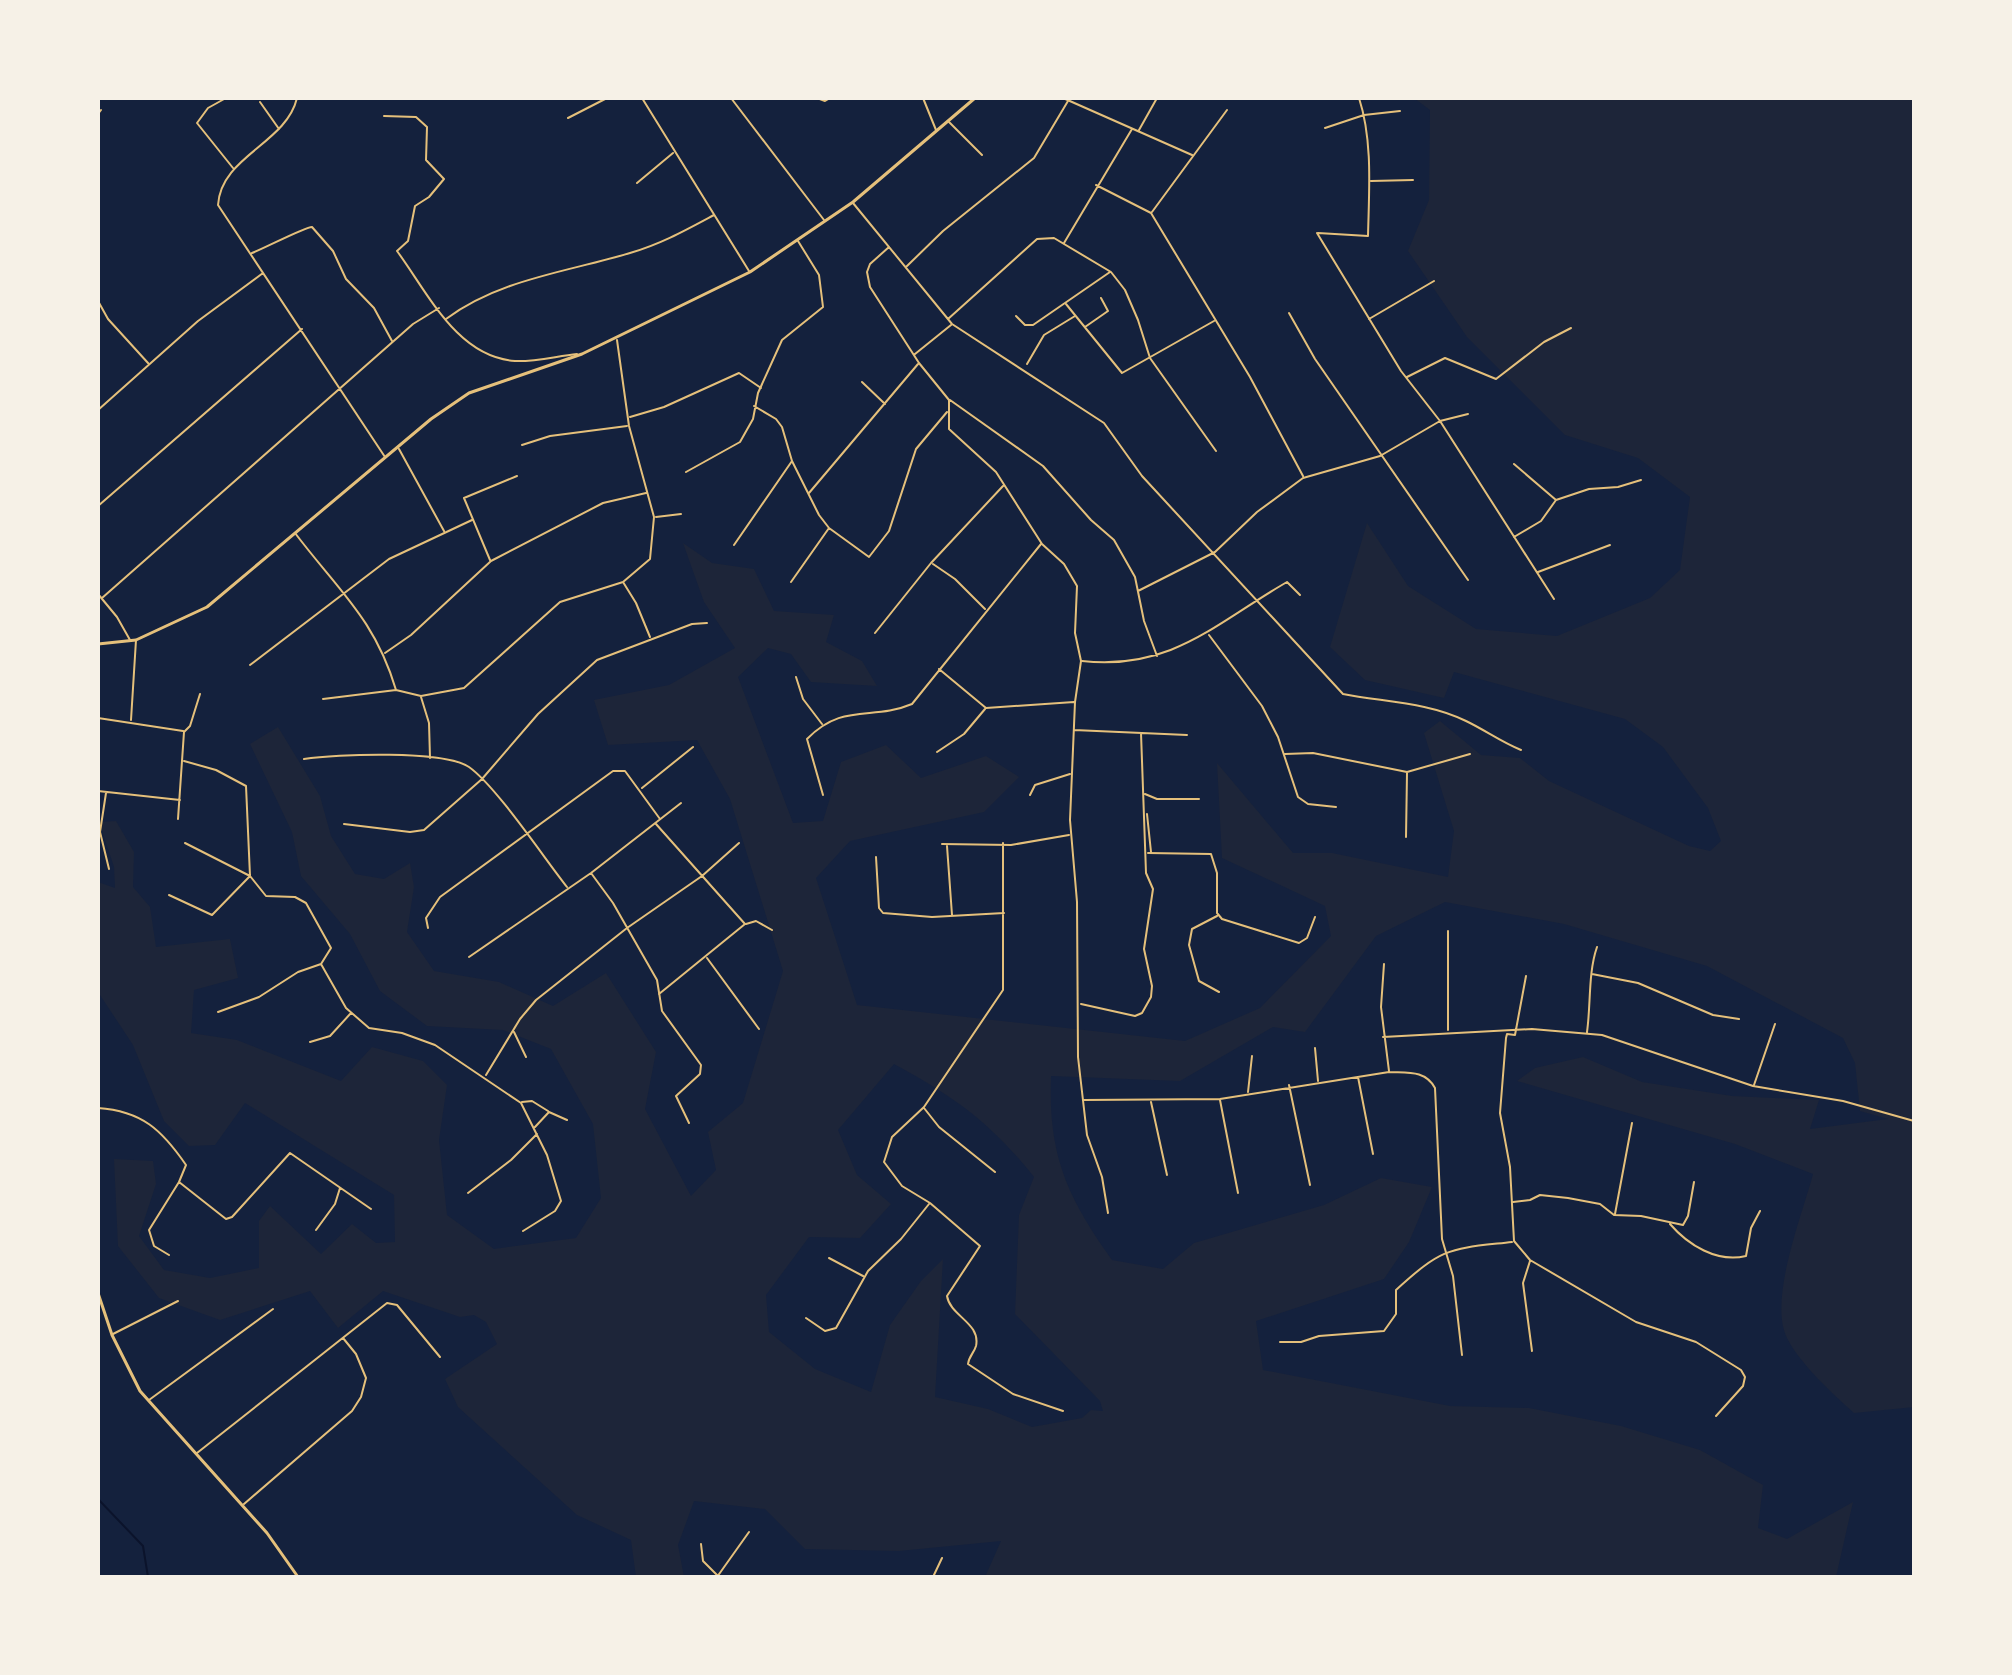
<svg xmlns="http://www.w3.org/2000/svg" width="2012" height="1675" font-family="'Work Sans',sans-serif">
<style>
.green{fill:#1d2539;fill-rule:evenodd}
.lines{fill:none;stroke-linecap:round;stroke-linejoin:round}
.stream{stroke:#0b132b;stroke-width:2}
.minor{stroke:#e5c07b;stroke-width:2}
.tertiary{stroke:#e5c07b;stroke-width:3}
</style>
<rect width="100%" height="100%" fill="#14213d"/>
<path class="green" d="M1414,98H1914V1407L1854,1413C1833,1394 1800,1364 1787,1338C1768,1300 1802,1216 1813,1174L1735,1144L1517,1081L1535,1068L1583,1057L1642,1082L1732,1096L1819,1100L1810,1129L1888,1119L1860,1111L1855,1063L1843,1038L1707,966L1564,924L1445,902L1376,936L1305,1032L1273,1027L1180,1081L1051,1076C1048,1155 1067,1197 1112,1260L1163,1269L1194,1243L1324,1205L1381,1178L1432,1187L1409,1242L1384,1279L1256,1321L1263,1370L1450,1406L1529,1408L1621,1426L1700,1450L1763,1485L1758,1528L1787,1539L1853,1502L1836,1577H985L1001,1541L899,1551L805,1549L765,1509L694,1501L678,1545L684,1577H636L631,1540L577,1515L458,1407L445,1379L497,1344L486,1322L474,1315L460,1317L383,1291L338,1328L310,1291L220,1320L159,1298L118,1246L114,1159L153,1161L156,1184L139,1236L164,1270L210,1278L259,1268V1221L270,1206L321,1254L352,1224L376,1243L395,1242L394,1195L245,1103L215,1145L189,1146L164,1121L133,1045L100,995L98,882L115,888L114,867L99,822L116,821L134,852L133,887L150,907L156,947L230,939L238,978L194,990L191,1033L237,1040L341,1081L372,1047L423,1061L447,1085L439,1140L447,1215L494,1249L576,1238L601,1198L593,1124L551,1049L503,1030L427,1026L380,991L350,934L301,876L292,832L250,744L278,727L320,796L331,836L355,874L384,879L410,863L414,887L407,932L434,971L499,982L553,1006L606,973L656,1052L645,1109L691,1196L716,1170L708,1132L743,1103L783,971L730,799L697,740L608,745L594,700L669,685L735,648L704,602L683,543L712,563L754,569L774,611L834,615L826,642L862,661L877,686L811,682L791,654L768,648L738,677L793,823L823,821L841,762L886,745L921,778L986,756L1019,777L984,812L850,841L816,878L857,1005L1185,1041L1260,1008L1331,936L1325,906L1222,858L1217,763L1293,853H1332L1448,877L1454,831L1424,733L1440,721L1481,755L1520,758L1549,781L1689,846L1710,851L1721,841L1708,808L1663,747L1625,719L1454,672L1444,698L1365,680L1330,647L1367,523L1408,586L1476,629L1557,636L1650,598L1680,570L1690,497L1638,458L1565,435L1467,337L1408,251L1429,200L1430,110ZM894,1064C956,1098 990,1122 1034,1177L1019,1215L1015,1314L1100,1401L1103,1411L1091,1410L1082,1418L1032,1427L988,1409L935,1397L943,1259L921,1281L890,1325L871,1392L815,1369L769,1332L766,1295L809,1237L860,1238L891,1204L857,1175L838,1130Z"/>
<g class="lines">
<path class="stream" d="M98,1499L143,1546L148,1577"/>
<path class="minor" d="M226,98L208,108L197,123L233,168
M297,98C286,144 221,156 218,205L385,457
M642,98L749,271
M731,98L824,220
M817,98L825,101L830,98
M923,98L936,130
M1063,98L1192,155
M260,102L279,129
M98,114L101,110
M384,116L416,117L427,127L426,160L444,179L429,197L415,206L408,241L397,251C428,293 457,357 515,361C535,362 557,356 577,354
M568,118L607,98
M949,122L982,155
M1325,128L1364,115L1400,111
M1139,130L1157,98
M1371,181L1413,180
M637,183L673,153
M1096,185L1151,213L1250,377L1303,476
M853,203L952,324L1104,423L1142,476L1343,694C1383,702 1428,702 1466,721C1485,730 1501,742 1521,750
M1152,212L1227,110
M1317,233L1401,371L1440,421L1554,599
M1318,233L1368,236C1369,191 1373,141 1359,98
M1064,243L1132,129
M889,247L870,264L867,272L870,287L919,363L949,400V429L996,472L1042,544L1064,564L1077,586L1075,633L1081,661L1075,702L1070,820L1077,902L1078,1057L1087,1135L1102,1177L1108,1213
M252,253C263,249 307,226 312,227L333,251L346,279L374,308L392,341
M906,267L943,231L1034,158L1068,101
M98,301L108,319L148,363
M1066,304L1122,373L1214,321
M1289,313L1315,359L1468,580
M1016,316L1025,325H1033L1110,272
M446,319C500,279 567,272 630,253C661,244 686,230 714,215
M948,319L1037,239L1054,238L1111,272L1125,290L1138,320L1150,358L1216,451
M1369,319L1434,281
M1085,327L1108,311L1101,298
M915,354L951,325
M1027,364L1044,335L1075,316
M1407,377L1445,358L1496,379L1544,342L1571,328
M862,382L885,404
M950,400L1043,466L1091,520L1114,540L1135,577L1144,621L1157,656
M754,406L776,419L782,427L792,461L819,515L829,528L869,557L889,531L916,449L947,412
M98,410L198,321L263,273
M630,417L664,407L739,373L761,388
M522,445L550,436L627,426
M399,449L444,531
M1514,464L1556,500
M686,472L740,442L753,419L758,393L782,340L823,307L819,275L798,241
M809,493L918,364
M98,506L302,329
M656,517L681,514
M295,533C338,590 375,619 396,690
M1514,537L1541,521L1556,500L1589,489L1618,487L1641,480
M734,545L792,461
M490,560L464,498L517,476
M933,564L955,579L985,609
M1538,572L1610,545
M623,582L636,603L650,637
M791,582L829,528
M1138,591L1215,552L1257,512L1303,478L1380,456L1440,421L1468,414
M98,594L117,617L130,640
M102,598L413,324L439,308
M875,633L931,563L1003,486
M1209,635L1262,706L1278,737L1298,797L1308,804L1336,807
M385,653L411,635L491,561L603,503L646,493
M1082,661C1171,671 1216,623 1287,582L1300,595
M250,665L389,559L472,520
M939,669L986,708L1074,702
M796,677L803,699L822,724
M421,697L429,723L430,758
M323,699L396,690L421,696L464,688L560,602L623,582L650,559L654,517L629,426L617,340
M98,718L183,731
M131,720L136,640
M1074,730L1187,735
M937,752L964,734L985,709
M1285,754L1313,753L1407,772L1470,754
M304,759C336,754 444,750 469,767C496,786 544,858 567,887
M642,788L693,747
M98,791L180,800
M106,793L100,832L109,869
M1145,794L1157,799H1199
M823,795L807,739C843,702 872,721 912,704L1041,544
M1030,795L1035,785L1070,774
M1147,814L1151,852
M178,819L184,732L190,726L200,694
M344,824L410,832L424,830L482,779L538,714L597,660L692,624L707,623
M656,824L745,924L659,994
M1406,837L1407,773
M185,843L250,876L266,896L295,897L306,903L331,948L321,964L298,972L259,997L218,1012
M1003,843V990L924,1107L892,1137L884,1162L902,1186L930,1203L980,1246L947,1296C950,1316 981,1323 976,1346C974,1353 969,1356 968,1364L1013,1394L1063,1411
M942,844L1011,845L1069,835
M947,846L952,915
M1148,853L1211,854L1217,873V913L1222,919L1299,943L1307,938L1315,917
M876,857L879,908L883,913L932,917L1004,913
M591,873L613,903L657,980L662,1011L701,1065L700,1074L676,1096L689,1123
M169,895L212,915L250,876L246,786L216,770L184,761
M1217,916L1192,929L1189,945L1199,981L1219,992
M746,924L756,921L772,930
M428,928L426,918L440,897L613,771H625L660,819
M469,957L591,873L681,803
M707,958L759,1029
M321,964L346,1008L369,1028L402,1033L435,1045L521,1103L547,1155L561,1201L555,1211L523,1231
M1384,964L1381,1007L1389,1071
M1592,974L1638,983L1713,1015L1739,1019
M1526,976L1515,1035L1507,1034L1506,1038L1500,1113L1510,1167L1514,1241L1530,1260L1636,1322L1696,1342L1741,1370L1745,1377L1743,1386L1716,1416
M1081,1004L1135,1016L1142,1013L1151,997L1152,986L1144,949L1153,889L1146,873L1141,733
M1448,1030V931
M514,1032L526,1057
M1587,1032C1591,1004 1588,973 1597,947
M1383,1037L1532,1029L1602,1035L1753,1086L1843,1101L1914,1121
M310,1042L330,1036L351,1013
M1315,1048L1318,1081
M98,1052H99
M486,1075L520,1019L536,1000L627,928L702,876L739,843
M1358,1077L1373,1154
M1289,1085L1310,1185
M1754,1085L1775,1024
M1248,1092L1252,1056
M1084,1100L1220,1099L1389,1072C1408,1073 1425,1070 1435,1088L1442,1239L1453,1276L1462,1355
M1220,1100L1238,1193
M522,1102L532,1101L548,1111
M1151,1102L1167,1175
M98,1108C142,1111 162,1130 186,1165L179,1182L226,1219L232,1217L290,1153L371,1209
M924,1108L939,1127L995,1172
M535,1127L549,1112L567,1120
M468,1193L511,1160L537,1134
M1513,1202L1530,1200L1540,1195L1568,1198L1600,1204L1614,1215L1641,1216L1683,1225L1688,1216L1694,1182
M1615,1214L1632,1123
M1670,1224C1688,1245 1717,1263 1746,1256L1751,1228L1760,1211
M316,1230L335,1204L340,1188
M169,1255L154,1246L149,1230L179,1182
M829,1258L863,1276
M1530,1261L1523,1283L1532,1351
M806,1318L825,1331L836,1328L868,1271L901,1239L929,1204
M113,1334L178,1301
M1280,1342H1301L1319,1336L1384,1331L1396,1314V1290C1444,1246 1450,1249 1512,1242
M149,1400L273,1309
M197,1453L387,1303L397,1305L440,1357
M244,1504L352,1411L361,1397L366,1378L356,1354L343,1338
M701,1544L703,1561L717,1575
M717,1577L749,1532
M933,1577L942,1558"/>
<path class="tertiary" d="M98,644L136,640L207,607L431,419L469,393L582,354L750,272L853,202L975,98
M98,1293L112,1335L140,1391L267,1533L298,1577"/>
</g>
<rect width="2012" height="1675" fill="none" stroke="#f6f1e7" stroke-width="200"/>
</svg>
